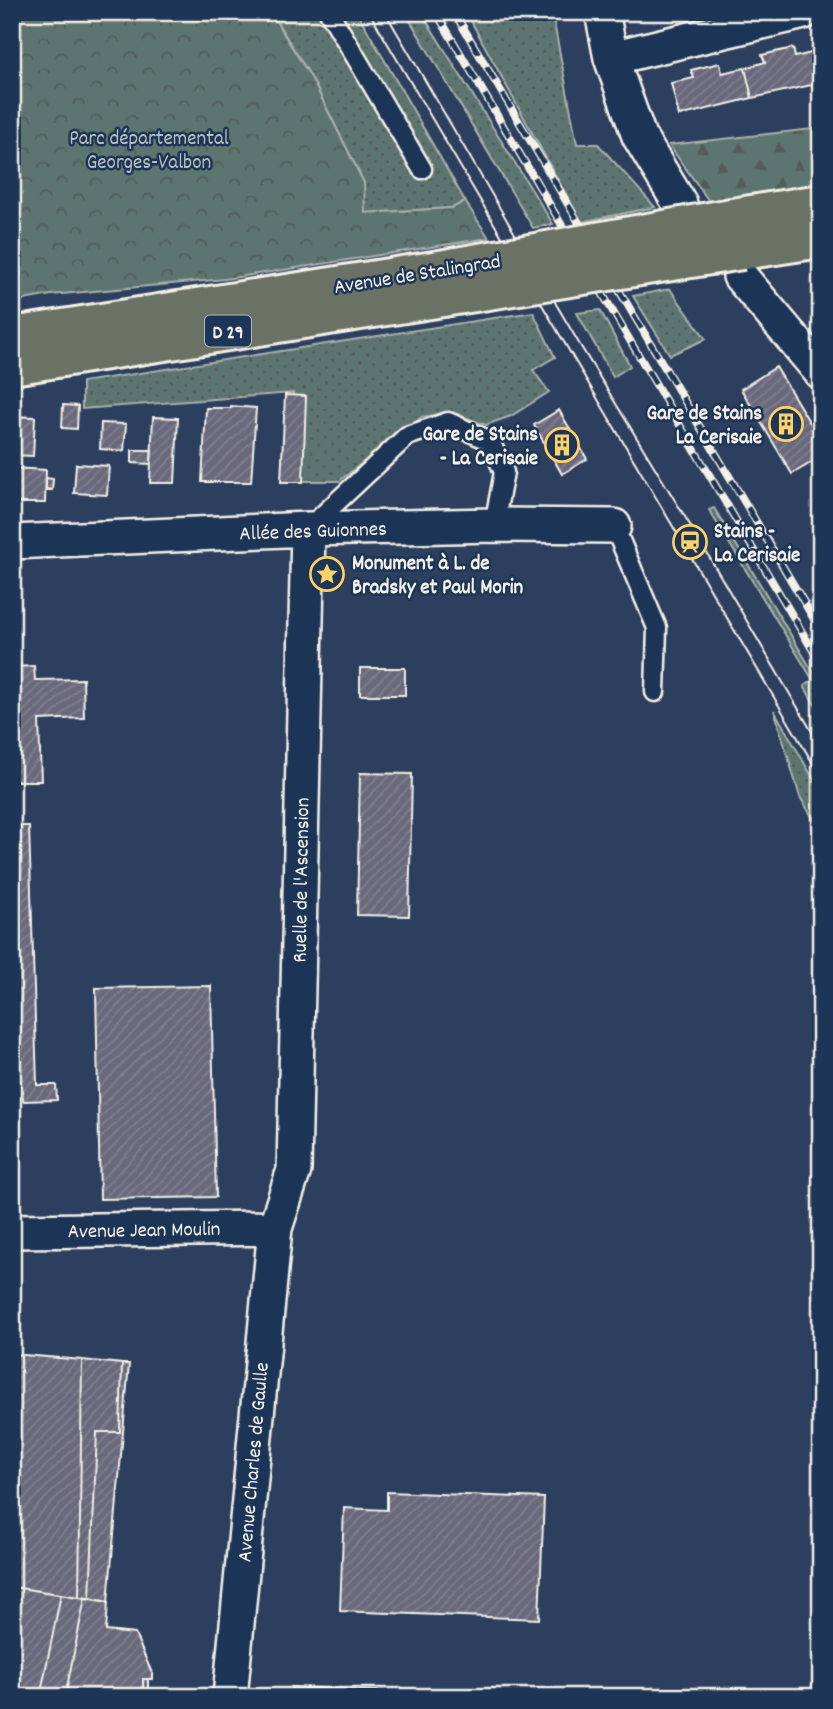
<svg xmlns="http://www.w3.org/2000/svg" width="833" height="1709" font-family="Dekko,sans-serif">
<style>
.grass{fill:url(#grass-dots);stroke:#a8b2ac;stroke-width:2}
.forest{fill:url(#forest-firs);stroke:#a8b2ac;stroke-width:2}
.park{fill:url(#park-crowns);stroke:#a8b2ac;stroke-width:2}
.building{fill:url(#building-hatch);stroke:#f4f1e8;stroke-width:2}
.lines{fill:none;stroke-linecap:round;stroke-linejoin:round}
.lane-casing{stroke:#f4f1e8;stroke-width:23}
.street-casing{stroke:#f4f1e8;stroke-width:38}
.primary-casing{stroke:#f4f1e8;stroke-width:44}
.lane{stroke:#1d3557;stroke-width:18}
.street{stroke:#1d3557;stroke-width:33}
.primary{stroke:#6a7165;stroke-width:38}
.tram{stroke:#f4f1e8;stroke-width:2}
.rail-casing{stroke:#f4f1e8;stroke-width:8}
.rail{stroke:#1d3557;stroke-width:5;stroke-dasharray:16;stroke-linecap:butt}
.primary-bridge-casing{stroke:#f4f1e8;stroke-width:44;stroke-linecap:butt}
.primary-bridge{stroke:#6a7165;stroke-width:38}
.labels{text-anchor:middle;stroke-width:5;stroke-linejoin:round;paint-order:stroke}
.shield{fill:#1d3557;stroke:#b4b9bc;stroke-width:2}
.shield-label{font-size:19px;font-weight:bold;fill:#f4f1e8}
.park-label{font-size:21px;fill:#b8bfb8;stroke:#1d3557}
.street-label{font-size:21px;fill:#f4f1e8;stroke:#1d3557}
.poi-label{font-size:21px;font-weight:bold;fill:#f4f1e8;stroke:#1d3557;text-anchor:end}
</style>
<defs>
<pattern id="grass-dots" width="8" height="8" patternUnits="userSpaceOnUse" patternTransform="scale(1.75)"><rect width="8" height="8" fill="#5d746f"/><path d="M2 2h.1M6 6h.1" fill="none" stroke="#525c58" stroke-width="1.8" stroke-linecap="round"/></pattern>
<pattern id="forest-firs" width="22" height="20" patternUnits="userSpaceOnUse" patternTransform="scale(1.75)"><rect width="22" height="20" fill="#5d746f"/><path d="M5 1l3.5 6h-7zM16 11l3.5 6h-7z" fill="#525c58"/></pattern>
<pattern id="park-crowns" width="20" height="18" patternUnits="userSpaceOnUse" patternTransform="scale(1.75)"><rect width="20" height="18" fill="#5d746f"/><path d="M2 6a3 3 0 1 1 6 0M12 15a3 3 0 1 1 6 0" fill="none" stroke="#525c58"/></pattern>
<pattern id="building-hatch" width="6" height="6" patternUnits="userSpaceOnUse" patternTransform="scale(1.75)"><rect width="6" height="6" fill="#6a697c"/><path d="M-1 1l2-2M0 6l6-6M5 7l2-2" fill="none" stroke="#807f8f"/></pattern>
</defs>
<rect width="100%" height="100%" fill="#2c3f5e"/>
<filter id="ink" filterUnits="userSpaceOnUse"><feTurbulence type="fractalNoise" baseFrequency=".0143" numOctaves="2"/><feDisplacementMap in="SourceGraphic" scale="14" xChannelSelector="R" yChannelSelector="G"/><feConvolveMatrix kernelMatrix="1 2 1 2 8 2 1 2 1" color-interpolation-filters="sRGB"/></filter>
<g filter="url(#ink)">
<path class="grass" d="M271,12H357L465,201L453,208L364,213V183L312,79Z
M405,12H421L553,224L533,228Z
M466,12H552L577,144H598L655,207L581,222Z
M670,289L706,339L670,355L633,296Z
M600,310L630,366L613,377L577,313Z
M533,312L555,357L533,370L549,392L511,416L486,425L452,412L422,417L339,481H298L293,393L82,409V382Z
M714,508L821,685V715L804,686L813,680L709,510Z
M774,710L821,792V831L800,797Z"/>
<path class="forest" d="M821,128V187L711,204L669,145Z"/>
<path class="park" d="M12,12H270L312,79L364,183L365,213L452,208L465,201L489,238L225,279L51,295L12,302Z"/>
<path class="building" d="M793,48L795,57L819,51L821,83L752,98L745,68L765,62L762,55Z
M720,63L722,73L745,68L752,98L679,116L671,83L694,78L691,70Z
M776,367L821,441V457L792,474L741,389Z
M285,395L306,396L303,482H281Z
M63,405L78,406L77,429L62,428Z
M231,406L256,408L251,482H202L206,408H231Z
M559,410L587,459L562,474L534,425Z
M12,416L35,417L33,456L12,455Z
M153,417L178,418L175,483H150Z
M101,423L126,424L124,451L100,449Z
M132,450H152L151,464L132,463Z
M76,464L109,466L107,495L74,493Z
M12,468L46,470L45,503H12Z
M46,478L53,479L52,490L46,489Z
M34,666L35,680L83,679L84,718L39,720L41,781H12V667Z
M360,668H405V695H360Z
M360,773L412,774L409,916L357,915Z
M12,826H29L37,1085H56L57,1100L23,1101L22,1086H12Z
M211,986L216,1197L100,1199L96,988Z
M12,1354L82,1360L79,1597L12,1587Z
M82,1360L122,1364L120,1432H97L90,1598L79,1597Z
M122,1364H129L108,1602L90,1598L97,1432H120Z
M387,1492L544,1498L539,1619L340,1611L344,1508L387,1510Z
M12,1587L61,1594L40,1697H12Z
M61,1594L85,1598L65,1697H40Z
M85,1598L108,1602L106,1631L135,1634L152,1673V1679H143V1691H148L147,1697H65Z
M143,1679H148V1691H143Z
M291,1687L409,1692V1697H291Z"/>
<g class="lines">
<g class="lane-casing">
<path id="lane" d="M329,12L422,169
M614,526L657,628L655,692
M309,528L407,436L448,422L490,441L504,472L494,525"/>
</g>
<g class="street-casing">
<path id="street" d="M602,12L611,58L639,136L680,204
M611,58L804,12
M740,276L821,372
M12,542L308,529L494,525L614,526
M12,1231L275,1228
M230,1697L275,1228L294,1170L308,529"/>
</g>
<g class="primary-casing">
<path id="primary" d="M732,218L821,204
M742,250L821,238
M12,337L440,270
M12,365L443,297"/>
</g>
<use href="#lane" class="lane"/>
<use href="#street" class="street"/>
<use href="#primary" class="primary"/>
<path class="tram" d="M369,12L821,777
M385,12L580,345L698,538L821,747"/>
<g class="rail-casing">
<path id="rail" d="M436,12L821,664
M454,12L821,631"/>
</g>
<use href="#rail" class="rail"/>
<g class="primary-bridge-casing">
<path id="primary-bridge" d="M440,270L732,218
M443,297L742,250"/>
</g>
<use href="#primary-bridge" class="primary-bridge"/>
</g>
</g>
<defs>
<g id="building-ring" transform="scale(1.75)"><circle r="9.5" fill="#1d3557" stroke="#ffd166" stroke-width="1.5"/><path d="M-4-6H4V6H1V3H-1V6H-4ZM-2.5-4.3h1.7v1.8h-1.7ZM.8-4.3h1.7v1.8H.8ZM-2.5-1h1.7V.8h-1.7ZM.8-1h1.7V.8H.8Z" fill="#ffd166"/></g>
<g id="station-ring" transform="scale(1.75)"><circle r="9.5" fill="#1d3557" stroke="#ffd166" stroke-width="1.5"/><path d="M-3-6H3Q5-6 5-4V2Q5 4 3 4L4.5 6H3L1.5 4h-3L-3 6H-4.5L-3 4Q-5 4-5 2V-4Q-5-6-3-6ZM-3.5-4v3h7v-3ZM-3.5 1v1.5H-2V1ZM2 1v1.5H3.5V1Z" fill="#ffd166"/></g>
<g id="sight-ring" transform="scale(1.75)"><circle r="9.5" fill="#1d3557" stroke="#ffd166" stroke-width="1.5"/><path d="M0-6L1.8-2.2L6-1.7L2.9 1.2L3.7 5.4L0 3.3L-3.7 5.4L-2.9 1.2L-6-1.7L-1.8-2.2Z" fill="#ffd166"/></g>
</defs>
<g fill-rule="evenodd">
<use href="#building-ring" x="786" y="424"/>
<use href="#building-ring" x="562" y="445"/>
<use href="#station-ring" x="690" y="542"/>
<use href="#sight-ring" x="327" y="574"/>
</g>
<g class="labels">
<rect class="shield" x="205" y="315.5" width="46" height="31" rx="5"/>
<g class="shield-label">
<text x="228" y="338">D 29</text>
</g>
<g class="park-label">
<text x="149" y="144">Parc départemental<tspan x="149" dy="24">Georges-Valbon</tspan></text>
</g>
<g class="street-label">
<text transform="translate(417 273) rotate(-9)" y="7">Avenue de Stalingrad</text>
<text transform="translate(313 530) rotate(-2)" y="7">Allée des Guionnes</text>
<text transform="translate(300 880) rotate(-89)" y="7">Ruelle de l'Ascension</text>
<text transform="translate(144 1229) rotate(-1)" y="7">Avenue Jean Moulin</text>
<text transform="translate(252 1462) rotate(-85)" y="7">Avenue Charles de Gaulle</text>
</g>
<g class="poi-label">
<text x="762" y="419">Gare de Stains<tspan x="762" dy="24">La Cerisaie</tspan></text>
<text x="538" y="440">Gare de Stains<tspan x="538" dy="24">- La Cerisaie</tspan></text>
<text x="714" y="537" text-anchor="start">Stains -<tspan x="714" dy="24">La Cerisaie</tspan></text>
<text x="352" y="569" text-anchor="start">Monument à L. de<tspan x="352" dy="24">Bradsky et Paul Morin</tspan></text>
</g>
</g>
<rect width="833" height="1709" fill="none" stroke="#1d3557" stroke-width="42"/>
<rect x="21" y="21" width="791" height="1667" fill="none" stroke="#f4f1e8" stroke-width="2.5" filter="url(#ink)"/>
</svg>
